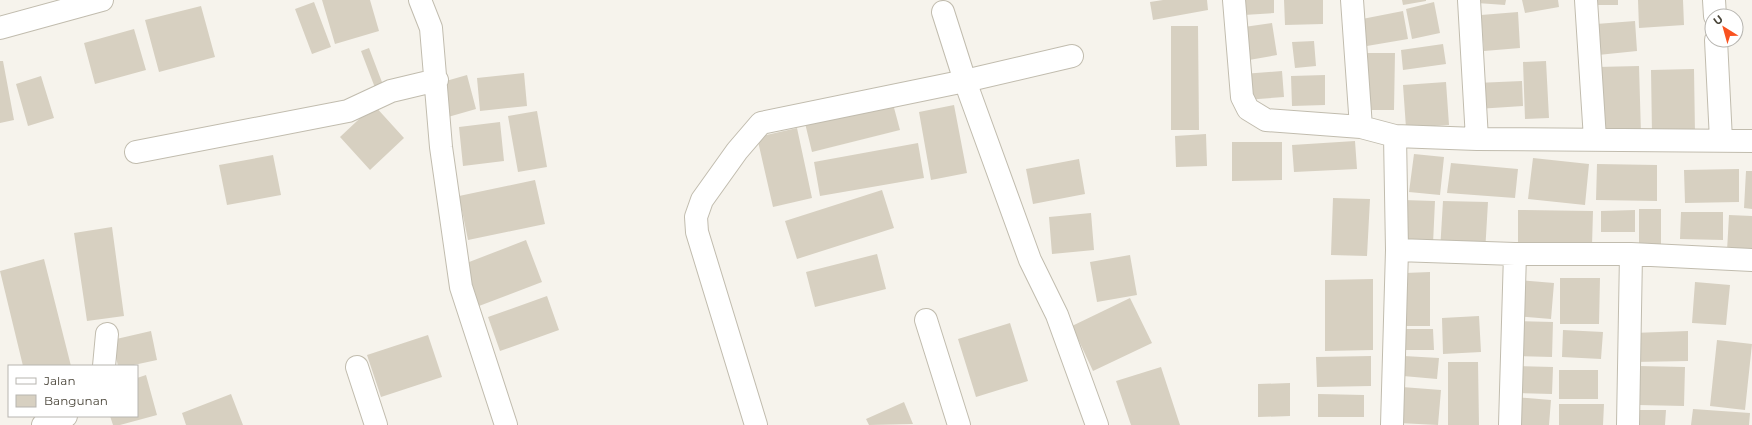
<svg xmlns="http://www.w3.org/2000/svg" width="1752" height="425" font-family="Montserrat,sans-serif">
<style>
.building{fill:#d7d0c1}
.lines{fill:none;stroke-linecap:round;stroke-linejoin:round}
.minor-casing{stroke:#c1bcae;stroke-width:24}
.minor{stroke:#fff;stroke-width:22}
</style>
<rect width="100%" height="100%" fill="#f6f3ec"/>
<path class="building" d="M322,0H370L379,31L335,44Z
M1163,0H1207L1208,10L1153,20L1150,2Z
M1243,0H1274V13L1244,15Z
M1284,0H1323V24L1285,25Z
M1402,0H1426V1L1403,5Z
M1478,0H1506L1505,5L1477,3Z
M1522,0H1558L1559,7L1525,13Z
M1588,0H1618V5H1588Z
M1638,0H1683L1684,25L1639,28Z
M314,2L331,47L312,54L295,9Z
M1434,2L1440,33L1412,39L1406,9Z
M201,6L215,57L159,72L145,20Z
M1403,11L1408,39L1361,47L1357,20Z
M1518,12L1520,48L1484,51L1481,15Z
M1635,21L1637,51L1598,55L1596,24Z
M1272,23L1277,55L1249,60L1244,27Z
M1171,26H1198L1199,130H1171Z
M134,29L146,70L95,84L84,43Z
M1314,41L1316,66L1295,68L1292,42Z
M1443,44L1446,64L1403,70L1401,50Z
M369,48L385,90L377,93L361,51Z
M1367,53H1395L1394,110H1366Z
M0,61H3L14,120L0,123Z
M1546,61L1549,118L1525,119L1523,62Z
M1639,66L1641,134L1598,135L1597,67Z
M1694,69L1695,134L1652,135L1651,70Z
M1282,71L1284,97L1245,100L1243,74Z
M524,73L527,106L480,111L477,78Z
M467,75L476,109L448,117L439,83Z
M1325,75V105L1292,106L1291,76Z
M41,76L54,118L28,126L16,84Z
M1522,81L1523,106L1477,109L1476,83Z
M1446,82L1449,125L1406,128L1403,85Z
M893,104L900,130L812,152L804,119Z
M374,105L404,138L370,170L340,137Z
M954,105L967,173L931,180L919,112Z
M537,111L547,167L518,172L508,116Z
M500,122L504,161L463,166L459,127Z
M797,128L812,198L773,207L757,137Z
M1206,134L1207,166L1176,167L1175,136Z
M1355,141L1357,169L1294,172L1292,145Z
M1232,142H1282V180L1232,181Z
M918,143L924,178L820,196L814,162Z
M1414,154L1444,157L1440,195L1409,192Z
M273,155L281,195L227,205L219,165Z
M1533,158L1589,164L1585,205L1528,199Z
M1079,159L1085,194L1033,204L1026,169Z
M1451,163L1518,169L1515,198L1447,193Z
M1597,164L1657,165V201L1596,200Z
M1739,169V202L1685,203L1684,170Z
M1746,171H1752V209L1744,208Z
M535,180L545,224L468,240L459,196Z
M882,190L894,228L797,259L785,221Z
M1333,198L1370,199L1367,256L1331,255Z
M1403,200L1435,201L1433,244L1401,243Z
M1443,201L1488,202L1485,253L1440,251Z
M1639,209H1661V246H1639Z
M1518,210L1593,211L1592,246L1518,245Z
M1635,210V232H1601V211Z
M1681,212H1723V240L1680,239Z
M1091,213L1094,250L1052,254L1049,217Z
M1729,215L1752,216V252L1727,251Z
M112,227L124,316L87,321L74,233Z
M526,240L542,282L479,306L464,264Z
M877,254L886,289L815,307L806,272Z
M1130,255L1137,295L1097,302L1090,262Z
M44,259L71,366H23L0,271Z
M1430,272V326H1405V273Z
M1560,278H1600L1599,324H1560Z
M1373,279V350L1325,351V280Z
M1517,280L1554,283L1551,319L1514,316Z
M1695,282L1730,285L1726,325L1692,323Z
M547,296L559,330L500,351L488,317Z
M1130,298L1152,343L1093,371L1072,326Z
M1479,316L1481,352L1443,354L1442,318Z
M1517,321L1553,322L1552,357L1515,356Z
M1010,323L1028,381L976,397L958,339Z
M1402,329H1433L1434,350H1402Z
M1563,330L1603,332L1601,359L1562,357Z
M151,331L157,360L129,366H118L112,340Z
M1688,331V361L1634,362L1633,333Z
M428,335L442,377L381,397L367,355Z
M1717,340L1752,344L1745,410L1710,406Z
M1371,356V386L1317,387L1316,357Z
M1404,356L1439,358L1437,379L1403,376Z
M1448,362H1478L1479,425H1448Z
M1516,366L1553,367L1552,394L1515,393Z
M1638,366L1685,367L1684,406L1638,405Z
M1161,367L1180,425H1131L1116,381Z
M1559,370H1598V399H1559Z
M146,375L157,415L120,425H113L110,416H137V378Z
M1290,383V416L1258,417V384Z
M1402,387L1441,390L1438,425L1399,423Z
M231,394L243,425H186L182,413Z
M1318,394L1364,395V417H1318Z
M1515,397L1551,400L1549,425H1513Z
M904,402L913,424L869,425L866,419Z
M1559,404H1604L1603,425H1559Z
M1693,409L1750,413L1749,425H1691Z
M1639,410H1666L1665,425H1639Z"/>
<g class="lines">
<g class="minor-casing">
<path id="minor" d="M420,0L431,28L441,147L461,287L506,425
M1234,0L1242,97L1248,109L1266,120L1361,127L1395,136L1477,139L1752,141
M1352,0L1361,127
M1469,0L1477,139
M1586,0L1595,139
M1714,0L1715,16
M943,12L965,81L1030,260L1057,315L1097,425
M0,28L102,0
M1716,40L1721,140
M136,152L348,111L391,91L437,80
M1397,250L1515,254H1631L1752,260
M926,320L959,425
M104,366L107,334
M357,367L376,425
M43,425L66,416
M756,425L697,232L696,217L702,200L737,151L761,123L965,81L1072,56
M1392,425L1397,250L1395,136
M1510,425L1515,254
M1628,425L1631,254"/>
</g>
<use href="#minor" class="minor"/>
</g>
<rect x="8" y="365" width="130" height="52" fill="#ffffff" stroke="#b7b5b0"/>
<rect x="16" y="378" width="20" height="6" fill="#ffffff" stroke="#b7b5b0"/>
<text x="44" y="385" font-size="12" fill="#4a4539">Jalan</text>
<rect x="16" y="395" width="20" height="12" fill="#d7d0c1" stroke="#b7b5b0"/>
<text x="44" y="405" font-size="12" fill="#4a4539">Bangunan</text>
<g transform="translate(1724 28) rotate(323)"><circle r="19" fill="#ffffff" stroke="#b7b5b0"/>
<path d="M0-3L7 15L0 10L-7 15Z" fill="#f95220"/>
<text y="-6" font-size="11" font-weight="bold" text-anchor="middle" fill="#4a4539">U</text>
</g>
</svg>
